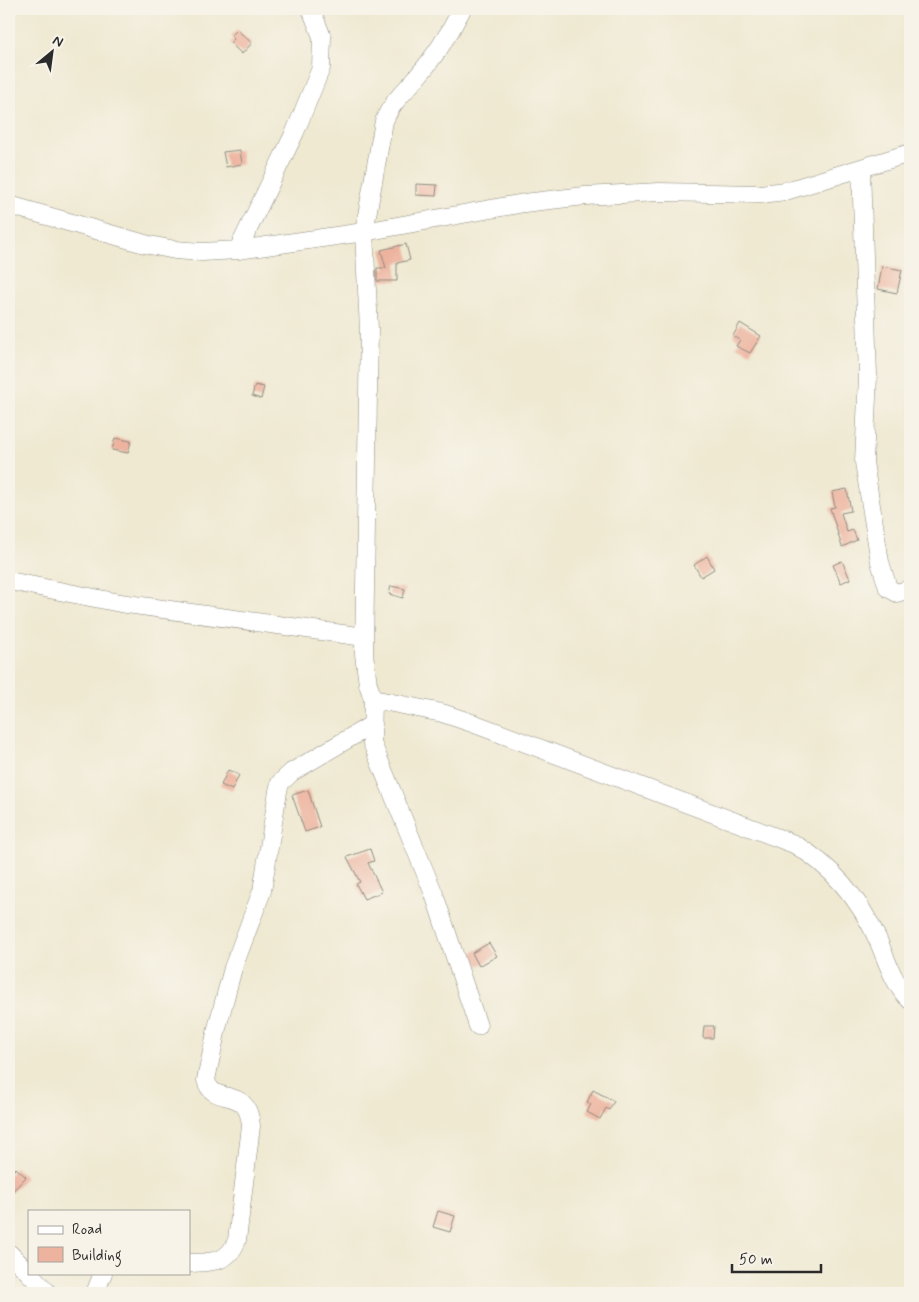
<svg xmlns="http://www.w3.org/2000/svg" width="919" height="1302" font-family="Mynerve,sans-serif">
<style>
.building{fill:#edb39f}
.lines{fill:none;stroke-linecap:round;stroke-linejoin:round}
.minor-casing{stroke:#8d8a7e;stroke-width:19}
.minor{stroke:#fff;stroke-width:18}
</style>
<rect width="100%" height="100%" fill="#f7f3e8"/>
<filter id="ink" filterUnits="userSpaceOnUse"><feTurbulence type="fractalNoise" baseFrequency=".02" numOctaves="2"/><feDisplacementMap in="SourceGraphic" scale="10" xChannelSelector="R" yChannelSelector="G"/><feConvolveMatrix kernelMatrix="1 2 1 2 8 2 1 2 1" color-interpolation-filters="sRGB"/></filter>
<filter id="wash" filterUnits="userSpaceOnUse"><feTurbulence type="fractalNoise" baseFrequency=".0096" numOctaves="4" result="noise"/><feDisplacementMap in="SourceGraphic" scale="20" xChannelSelector="R" yChannelSelector="G"/><feGaussianBlur stdDeviation="1.12" result="paint"/><feColorMatrix in="noise" values="0 0 0 0 0 0 0 0 0 0 0 0 0 0 0 0 0 1.4 0 .05"/><feComposite in="paint" operator="in"/></filter>
<g filter="url(#wash)">
<rect width="100%" height="100%" fill="#efe9d2"/>
<g id="blocks">
<path class="building" d="M237,30L252,43L242,54L230,43L234,39L231,36Z
M240,150L242,164L226,167L223,152Z
M416,184L437,185L436,196L416,195Z
M406,244L410,260L397,263V281H377V268H386L381,250Z
M882,266L902,270L897,293L878,289Z
M740,323L761,336L750,353L736,346L740,340L733,336Z
M255,385L264,387L261,399L252,396Z
M115,438L131,441L128,453L112,450Z
M847,489L851,511L841,513L847,532L853,530L857,540L842,547L830,508L835,507L832,492Z
M707,556L714,569L701,577L694,565Z
M842,561L850,579L841,583L833,565Z
M391,586L405,589L403,598L389,594Z
M228,770L239,775L232,790L221,785Z
M308,790L320,827L305,832L292,795Z
M370,849L374,861L368,863L382,892L364,899L356,884L360,882L347,857Z
M489,943L497,956L479,966L472,953Z
M704,1026H714L713,1038H703Z
M593,1090L614,1101L609,1110L606,1108L600,1119L587,1112L591,1104L587,1102Z
M16,1168L26,1177L9,1195V1175Z
M438,1211L455,1216L450,1232L433,1227Z"/>
</g>
</g>
<g filter="url(#ink)">
<use href="#blocks" fill-opacity="0" stroke="#8d8a7e" stroke-width="1"/>
<g class="lines">
<g class="minor-casing">
<path id="minor" d="M462,9C449,35 431,62 412,83C400,96 391,104 384,121L364,232L369,329L364,654L368,684L373,699L372,743L434,894L478,1026
M861,168L868,376L864,462L880,562L888,588L897,593L910,589
M9,205L145,244L175,250L202,252L238,250L364,232L524,203L585,196L659,192L760,194L786,191L910,153
M238,250L295,132L321,68L322,37L311,9
M9,581L120,603L364,637
M373,699L442,713L475,724L794,844C832,866 860,900 878,940C887,961 894,985 910,1000
M9,1253L29,1273
M189,1263C211,1262 228,1264 237,1240L251,1126C248,1083 213,1108 206,1080L217,1028L233,968L262,891L278,791L280,783L292,772L373,724
M29,1273L48,1293
M95,1293L103,1273"/>
</g>
<use href="#minor" class="minor"/>
</g>
</g>
<rect width="919" height="1302" fill="none" stroke="#f7f3e8" stroke-width="30"/>
<rect x="28" y="1210" width="162" height="65" fill="#f7f3e8" stroke="#a5a39c"/>
<rect x="38" y="1226" width="25" height="8" fill="#ffffff" stroke="#a5a39c"/>
<text x="72" y="1234" font-size="15" fill="#2b2b2b">Road</text>
<rect x="38" y="1247" width="25" height="15" fill="#edb39f" stroke="#a5a39c"/>
<text x="72" y="1260" font-size="15" fill="#2b2b2b">Building</text>
<g transform="translate(52 52) rotate(29)" stroke="#f7f3e8" stroke-width="4" paint-order="stroke">
<path d="M0-4L9 19L0 12L-9 19Z" fill="#2b2b2b"/>
<text y="-8" font-size="14" font-weight="bold" text-anchor="middle" fill="#2b2b2b">N</text>
</g>
<path d="M732 1264v8h89v-8" fill="none" stroke="#2b2b2b" stroke-width="2.5"/>
<text x="739" y="1264" font-size="15" fill="#2b2b2b" stroke="#f7f3e8" stroke-width="4" paint-order="stroke">50 m</text>
</svg>
